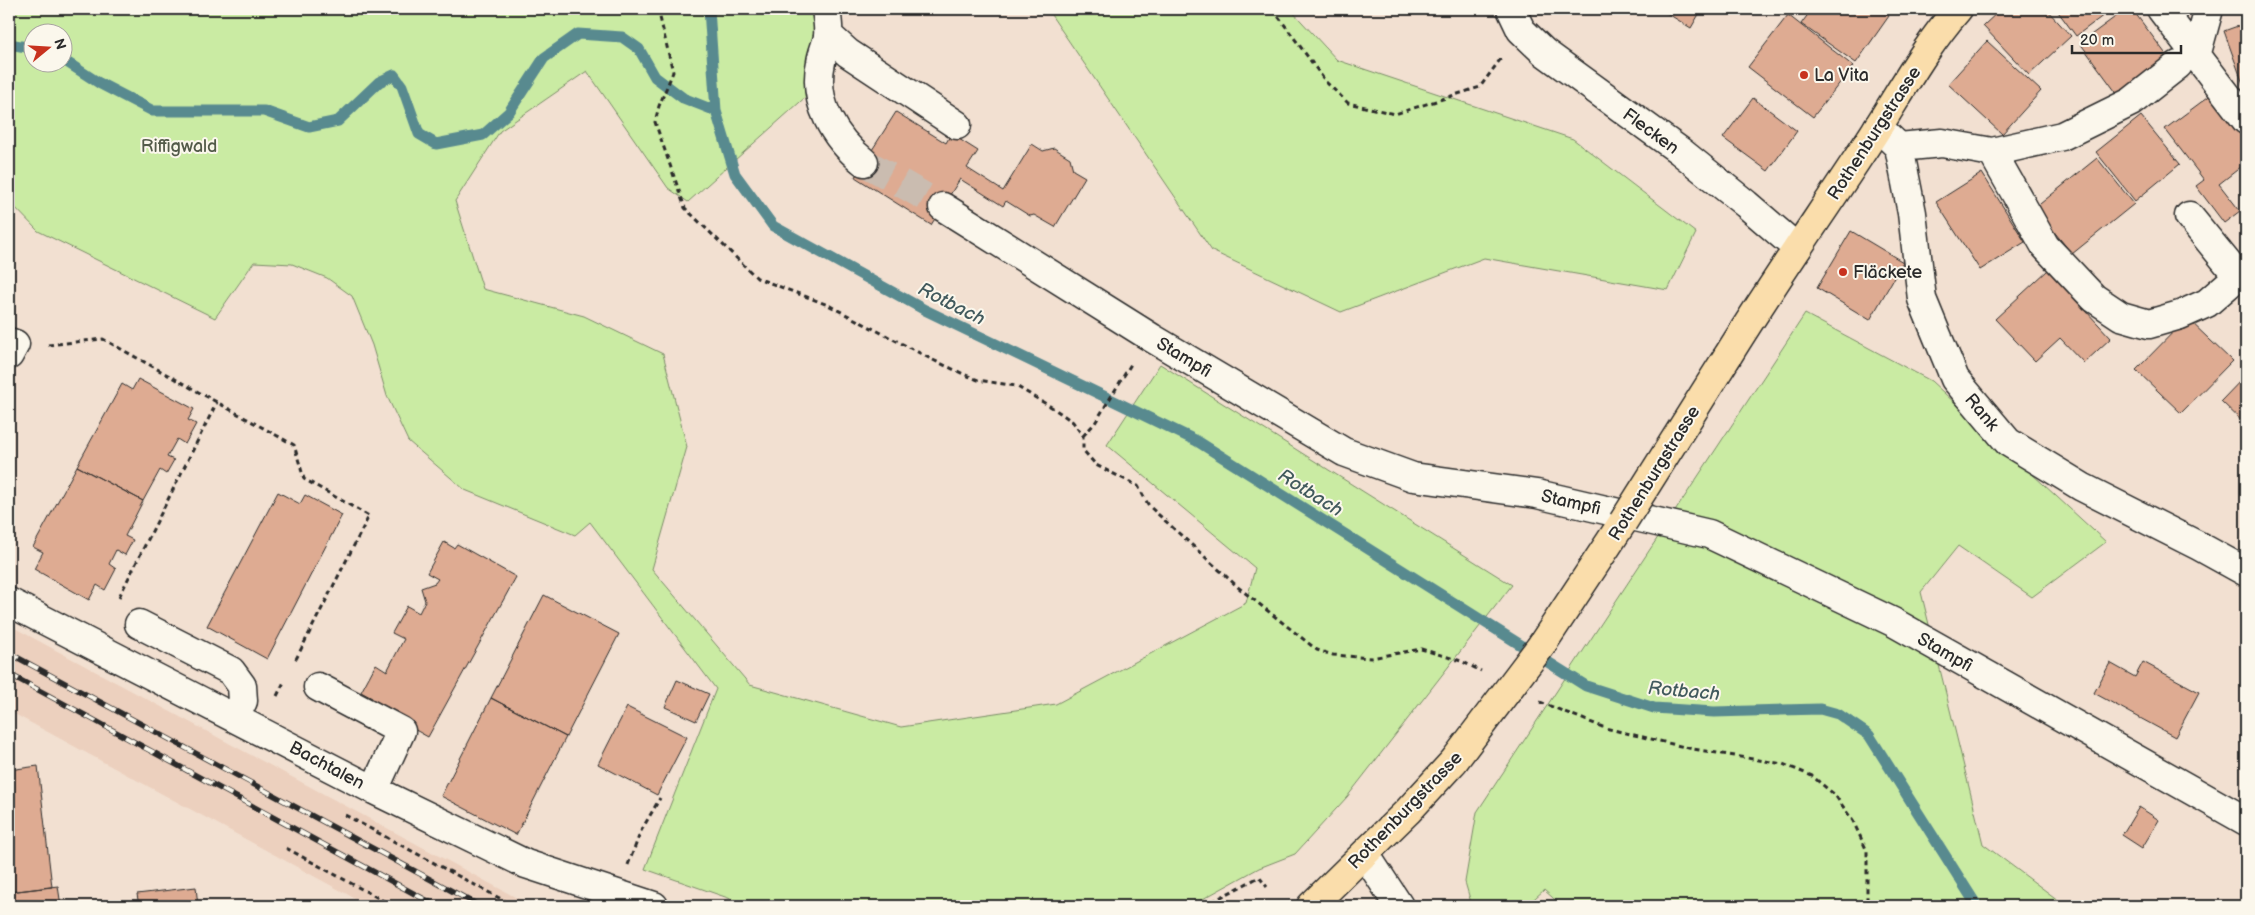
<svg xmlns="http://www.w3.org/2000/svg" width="2255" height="915" font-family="'Balsamiq Sans',sans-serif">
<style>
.built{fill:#ecd0be}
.green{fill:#caeba3;stroke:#7a8b67;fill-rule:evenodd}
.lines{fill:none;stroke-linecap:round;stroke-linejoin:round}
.stream{stroke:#598a8f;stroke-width:11}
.building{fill:#deab92;stroke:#2b2b2b}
.minor-tunnel{stroke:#cabcb0;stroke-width:28;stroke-dasharray:28 14;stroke-linecap:butt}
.minor-casing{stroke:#2b2b2b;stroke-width:31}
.major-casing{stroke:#2b2b2b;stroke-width:31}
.path{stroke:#2b2b2b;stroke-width:3;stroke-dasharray:5 4;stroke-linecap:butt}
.minor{stroke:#fbf7ec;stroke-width:28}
.major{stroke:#faddab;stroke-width:28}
.rail-casing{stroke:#2b2b2b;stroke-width:5.5}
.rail{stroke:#fbf7ec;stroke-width:4;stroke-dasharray:11;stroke-linecap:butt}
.major-bridge-casing{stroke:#2b2b2b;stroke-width:31;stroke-linecap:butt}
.major-bridge{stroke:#faddab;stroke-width:28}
.poi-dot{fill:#c8321e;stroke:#fbf7ec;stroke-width:2}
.labels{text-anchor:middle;stroke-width:4;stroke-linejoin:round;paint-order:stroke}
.poi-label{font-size:18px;fill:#2b2b2b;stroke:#fbf7ec;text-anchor:start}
.street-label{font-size:18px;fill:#2b2b2b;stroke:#fbf7ec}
.park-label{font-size:18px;fill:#535b49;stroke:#fbf7ec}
.water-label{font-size:19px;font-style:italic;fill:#425a5d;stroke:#fbf7ec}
</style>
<rect width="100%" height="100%" fill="#f2e0d1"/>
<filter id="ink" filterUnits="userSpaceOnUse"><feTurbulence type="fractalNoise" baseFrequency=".02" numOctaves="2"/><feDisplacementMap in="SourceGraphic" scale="10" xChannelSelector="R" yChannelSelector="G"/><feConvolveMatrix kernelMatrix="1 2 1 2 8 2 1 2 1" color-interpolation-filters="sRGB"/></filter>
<g filter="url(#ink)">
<path class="built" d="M9,625L532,906H369L9,711Z"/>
<path class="green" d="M9,9H824L809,94L688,202L668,188L587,71L500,131L455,201L483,289L584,316L663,354L687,447L652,569L750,685L901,727L1056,704L1246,603L1255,568L1107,445L1160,364L1512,585L1347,797L1295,854L1259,868L1190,906H751L645,869L716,689L590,522L575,535L465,490L408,441L387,396L372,345L352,296L327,278L292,264L254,262L215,318L38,231L9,201ZM32,32H62V62H32Z
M1047,9H1290L1337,60L1573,139L1696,233L1668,290L1484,258L1341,312L1212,251Z
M1805,314L1931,381L2106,542L2032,597L1958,546L1921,592L1983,844L2066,906H1562L1544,890L1526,906H1472L1465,882L1477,812Z"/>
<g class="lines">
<path class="stream" d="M709,9L716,111L735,174L773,226L925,310L1197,441L1586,686L1654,708L1714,712L1820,709L1838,714L1869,735L1977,906
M9,44L32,48
M62,59L99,83L153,111H264L309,127L338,121L379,82L394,75L402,86L419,134L436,144L483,135L509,112L544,58L578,34L622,37L639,49L655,77L683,98L716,111"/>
</g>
<path class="building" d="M1660,9H1702L1691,28Z
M1812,9H1879L1889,16L1856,63L1801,24Z
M2001,9H2046L2071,36L2029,75L1983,26Z
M2056,9H2112L2076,36Z
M2126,9H2132L2168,57L2118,95L2080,43Z
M1788,15L1853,66L1813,117L1748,67Z
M2246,23V92L2224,31Z
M1987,41L2041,91L2002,134L1948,84Z
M2212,94L2246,139V163L2219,184L2240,211L2224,223L2196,186L2204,180L2165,129Z
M1753,98L1797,131L1768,171L1723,138Z
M896,112L946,143L951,134L978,151L967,168L1003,191L1032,144L1043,151L1054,148L1070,158L1073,170L1085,177L1055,227L1034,215L1030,216L1006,201L1003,206L960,179L931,225L855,177Z
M2141,116L2180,164L2135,201L2096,152Z
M2097,158L2134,204L2072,254L2035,208Z
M1982,173L2025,242L1980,270L1936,202Z
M1851,231L1903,262L1870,320L1817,288Z
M2048,270L2111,338L2084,363L2060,338L2035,361L1995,319Z
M2187,318L2232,361L2181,413L2136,370Z
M2246,375V425L2221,401Z
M138,379L194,409L188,420L196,424L185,444L177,439L167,457L174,460L166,474L160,470L143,501L77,466L122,384L132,390Z
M77,466L143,501L125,536L133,540L125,555L116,550L109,564L116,569L105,590L97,585L89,600L34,569L43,552L33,547Z
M278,492L300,504L305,495L342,515L267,659L207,626Z
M444,542L454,548L457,544L516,577L428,737L369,704L372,698L361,692L376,664L387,671L404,639L392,633L407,606L419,613L425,601L421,588L435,583L438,579L427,573Z
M544,595L619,634L566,737L491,698Z
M2143,662L2199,692L2175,737L2094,693L2110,663L2135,677Z
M677,680L709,694L696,721L665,707Z
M491,698L566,737L516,835L441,796Z
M627,707L687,737L657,795L598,764Z
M38,766L52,887L9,892V770Z
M2139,807L2159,820L2142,848L2122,835Z
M58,886L61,906H9V892Z
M196,887L198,906H139L137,894Z"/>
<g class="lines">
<path class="minor-tunnel" d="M864,162L943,207"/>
<g class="minor-casing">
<path id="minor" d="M826,9C827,17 829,27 828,36C827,44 822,53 821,62C812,102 834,138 864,162
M1511,9L1521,30L1544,52L1680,151L1746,204L1797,248
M2161,9L2246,120
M828,35L848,53L957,125
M2196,56L2209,9
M1878,127L1899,147L1912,213L1922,299L1955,379L2008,442L2082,487L2199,546L2246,572
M1899,147L1942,143L1992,152L2062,136L2131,102L2178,65
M1992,152L2045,246L2094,298L2121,316L2149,324L2180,315L2207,303L2246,269
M943,207L1152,338L1344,452L1413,477L1537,494L1709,534L1893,622L2246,821
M2189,216L2238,276
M9,342L15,344L9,355
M9,602L374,790L526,864L654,906
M139,624L231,671L242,686L243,701L235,717
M318,687L401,731L374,790
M1365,854L1399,906"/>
</g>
<g class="major-casing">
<path id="major" d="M1727,357C1772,284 1822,213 1869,141C1898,97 1923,49 1958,9
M1541,646L1623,522
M1311,906L1408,811L1454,761"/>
</g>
<path class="path" d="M658,9L673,72L659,106L655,122L685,208L757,278L828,305L933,360L968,376L978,380L1016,386L1053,408L1073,422L1083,436V450L1096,465L1138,486L1149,506L1239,588L1317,650L1333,655L1371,658L1421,649L1461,661L1481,671
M1273,9L1326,82L1348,103L1395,114L1480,87L1502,57
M48,345L103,339L294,445L304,479L369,516L294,663
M1083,436L1095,423L1131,364
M119,597L217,402
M277,696L284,682
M1540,702L1605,728L1693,749L1783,764L1812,776L1835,795L1853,821L1867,851V906
M345,815L514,906
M286,848L393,906
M628,865L641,831L660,798
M1204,906L1259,877L1267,887"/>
<use href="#minor" class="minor"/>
<use href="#major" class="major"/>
<g class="rail-casing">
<path id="rail" d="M9,653L480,906
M9,674L437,906"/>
</g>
<use href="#rail" class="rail"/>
<g class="major-bridge-casing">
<path id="major-bridge" d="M1623,522L1727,357
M1454,761L1541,646"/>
</g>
<use href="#major-bridge" class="major-bridge"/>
</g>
</g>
<g class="poi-dot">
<circle cx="1804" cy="75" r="5"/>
<circle cx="1843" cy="272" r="5"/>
</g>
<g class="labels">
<g class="poi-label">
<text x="1814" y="81">La Vita</text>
<text x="1853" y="278">Fläckete</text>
</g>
<g class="street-label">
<text transform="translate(1651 131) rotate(36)" y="6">Flecken</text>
<text transform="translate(1874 133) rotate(-57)" y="6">Rothenburgstrasse</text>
<text transform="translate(1184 357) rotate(31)" y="6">Stampfi</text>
<text transform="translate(1982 412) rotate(50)" y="6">Rank</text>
<text transform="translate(1654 473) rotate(-58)" y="6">Rothenburgstrasse</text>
<text transform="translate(1571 502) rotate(13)" y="6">Stampfi</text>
<text transform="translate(1945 652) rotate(30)" y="6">Stampfi</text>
<text transform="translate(327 765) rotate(28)" y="6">Bachtalen</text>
<text transform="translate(1405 810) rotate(-46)" y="6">Rothenburgstrasse</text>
</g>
<g class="park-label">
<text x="179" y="152">Riffigwald</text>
</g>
<g class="water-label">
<text transform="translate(952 303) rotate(27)" y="7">Rotbach</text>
<text transform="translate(1311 492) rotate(32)" y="7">Rotbach</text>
<text transform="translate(1684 690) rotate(5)" y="7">Rotbach</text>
</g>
</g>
<rect width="2255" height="915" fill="none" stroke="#fbf7ec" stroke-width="30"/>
<rect x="15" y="15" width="2225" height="885" fill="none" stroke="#2b2b2b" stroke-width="2" filter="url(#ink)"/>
<g transform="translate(48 48) rotate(72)"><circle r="24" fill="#fbf7ec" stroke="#a8a59f"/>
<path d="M0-4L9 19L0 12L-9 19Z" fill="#c8321e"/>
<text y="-8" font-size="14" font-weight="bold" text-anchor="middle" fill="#2b2b2b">N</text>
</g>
<path d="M2072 45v8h109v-8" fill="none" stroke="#2b2b2b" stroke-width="2.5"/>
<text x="2080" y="45" font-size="15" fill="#2b2b2b" stroke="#fbf7ec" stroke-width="4" paint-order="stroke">20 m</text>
</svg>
